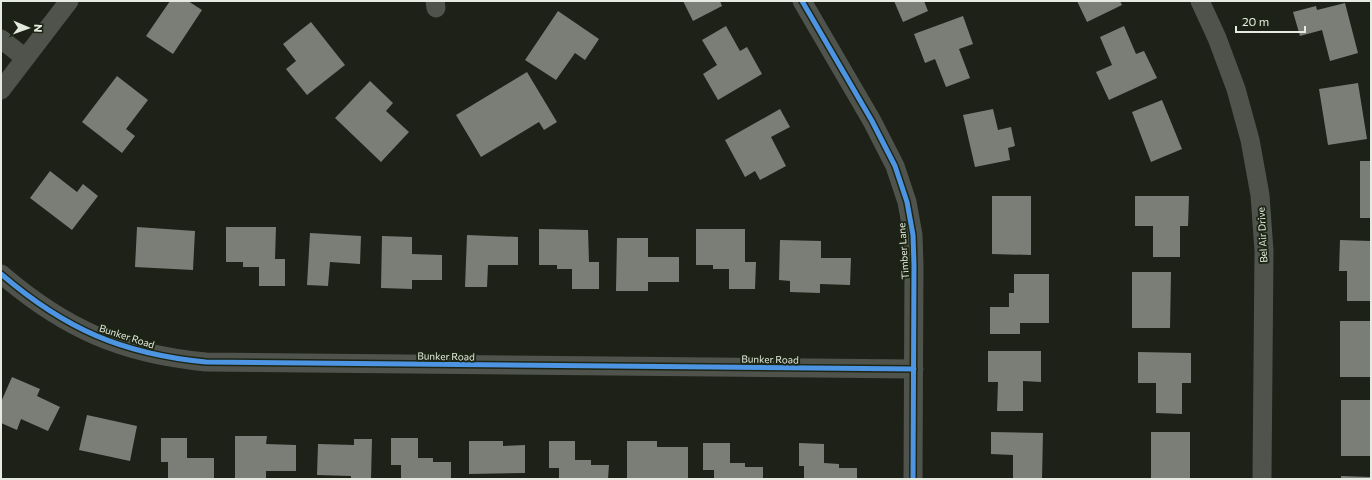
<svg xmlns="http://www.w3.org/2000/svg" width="1372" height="480" font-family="Commissioner,sans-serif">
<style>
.building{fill:#7a7e76}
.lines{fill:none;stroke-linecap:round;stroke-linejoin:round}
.street{stroke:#4f534b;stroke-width:19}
.cycleway-casing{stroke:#1d2514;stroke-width:8}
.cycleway{stroke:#4d94e3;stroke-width:5}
.labels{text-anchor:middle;stroke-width:4;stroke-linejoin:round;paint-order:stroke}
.street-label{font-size:10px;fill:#e5ebe0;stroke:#1d2514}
</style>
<rect width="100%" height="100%" fill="#1d2118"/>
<path class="building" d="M170,1H188L202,10L173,54L146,36Z
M683,1H720L722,6L693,21Z
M894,1H924L928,11L903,22Z
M1077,1H1120L1122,5L1087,22Z
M1345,3L1358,53L1330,61L1322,30L1300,36L1293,12L1316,6L1317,10Z
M558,11L599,39L585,60L575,53L556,80L525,60Z
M963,16L973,44L959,49L970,78L946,87L935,59L925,63L914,34Z
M311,22L345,65L307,95L286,69L296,61L283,44Z
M726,26L740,51L747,47L762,74L718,100L703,74L717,65L702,40Z
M1124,26L1136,54L1144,51L1157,78L1109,100L1096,72L1112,65L1100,37Z
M527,72L557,122L544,130L539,122L481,157L456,115Z
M117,76L148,100L126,129L135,136L122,153L82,122Z
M370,81L393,103L386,111L409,132L381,162L335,118Z
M1358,83L1367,139L1328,145L1319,89Z
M1162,100L1182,149L1151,162L1132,112Z
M780,109L790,127L771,137L786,166L760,180L755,171L745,177L725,140Z
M993,109L998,130L1011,127L1015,146L1008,148L1010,160L975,167L963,115Z
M1360,161H1371V218H1360Z
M50,171L77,192L83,184L98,196L72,230L30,198Z
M992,196H1031V255L992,254Z
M1135,196H1189L1188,226H1180V257H1153V226H1135Z
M137,227L195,231L193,270L135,267Z
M226,227H276L275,259H285V286H259V267H243V262H226Z
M539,229L588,230L589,262H599V289H572V269H557V265H539Z
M696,229H745V262H756L755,289H729V269H713V265H696Z
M310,233L361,236L360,264L330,262L328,286L307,285Z
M467,235L518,237V265H488L487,287H465Z
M382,236L412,237V254L442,255V280H412V289L381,288Z
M617,238H648V257H679V282H648V291H616Z
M780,240L821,241V258H851L850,285L820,284V293L790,292V281L779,280Z
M1340,240L1371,241V301H1347V271H1339Z
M1132,272H1171L1170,328H1132Z
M1014,274H1049V323H1020V334H990V307H1009V293H1014Z
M1340,321H1371V377H1340Z
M988,351H1041V382L1023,381V411H997L998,382H988Z
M1138,352L1191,353V383H1182V414L1156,413V383H1138Z
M12,377L40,389L37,396L60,407L48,431L21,419L17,430L1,423V402Z
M1341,400H1371V456H1341Z
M87,415L137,426L130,461L79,450Z
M991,432L1043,433L1042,479H1013V455L991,454Z
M1151,432H1190V479H1151Z
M235,436H267L266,444L296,445V471H266V479H235Z
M161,438H187V458H214V479H168V462H161Z
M391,438H418V458H433V462H451V479H401V465H391Z
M354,439H372L371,479H351V476L317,475L318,444L354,445Z
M469,441H503V446L525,445V473L469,474Z
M549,441H575V460H591V465H609L608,479H559V468H549Z
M627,441H657V447H688V479L627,478Z
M703,443H730V463H745V467H763V479H714V470H703Z
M799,443L824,444V463L839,464V468H857V479H804V466H799Z
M1341,476L1371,477V479H1341Z"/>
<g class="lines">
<path class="street" d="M435,1L436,8
M802,1L872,121L895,166L907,202L913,235L914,265L913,479
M1200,1L1217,38L1236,89L1250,140L1260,195L1264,251L1262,479
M1,39L25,58
M1,90L69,1
M1,274C65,329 122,354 206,362L914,369"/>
<g class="cycleway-casing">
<path id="cycleway" d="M802,1L872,121L895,166L907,202L913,235L914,265L913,479
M1,274C65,329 122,354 206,362L914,369"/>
</g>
<use href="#cycleway" class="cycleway"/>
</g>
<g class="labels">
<g class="street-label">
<text transform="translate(1262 235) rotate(-93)" y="4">Bel Air Drive</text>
<text transform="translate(903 251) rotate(-94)" y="4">Timber Lane</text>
<text transform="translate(127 336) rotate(18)" y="4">Bunker Road</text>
<text transform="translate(446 356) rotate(1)" y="4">Bunker Road</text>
<text transform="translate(770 359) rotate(1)" y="4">Bunker Road</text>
</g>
</g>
<rect width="1372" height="480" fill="none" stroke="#e5ebe0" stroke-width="4"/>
<g transform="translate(28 28) rotate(92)" stroke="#1d2514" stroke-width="3" paint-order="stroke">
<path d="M0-3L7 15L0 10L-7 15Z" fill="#e5ebe0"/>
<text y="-6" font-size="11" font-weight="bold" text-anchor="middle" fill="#e5ebe0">N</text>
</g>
<path d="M1236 26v6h69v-6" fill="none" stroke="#e5ebe0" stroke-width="2"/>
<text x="1242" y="26" font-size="12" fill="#e5ebe0" stroke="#1d2514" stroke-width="3" paint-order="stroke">20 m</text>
</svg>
